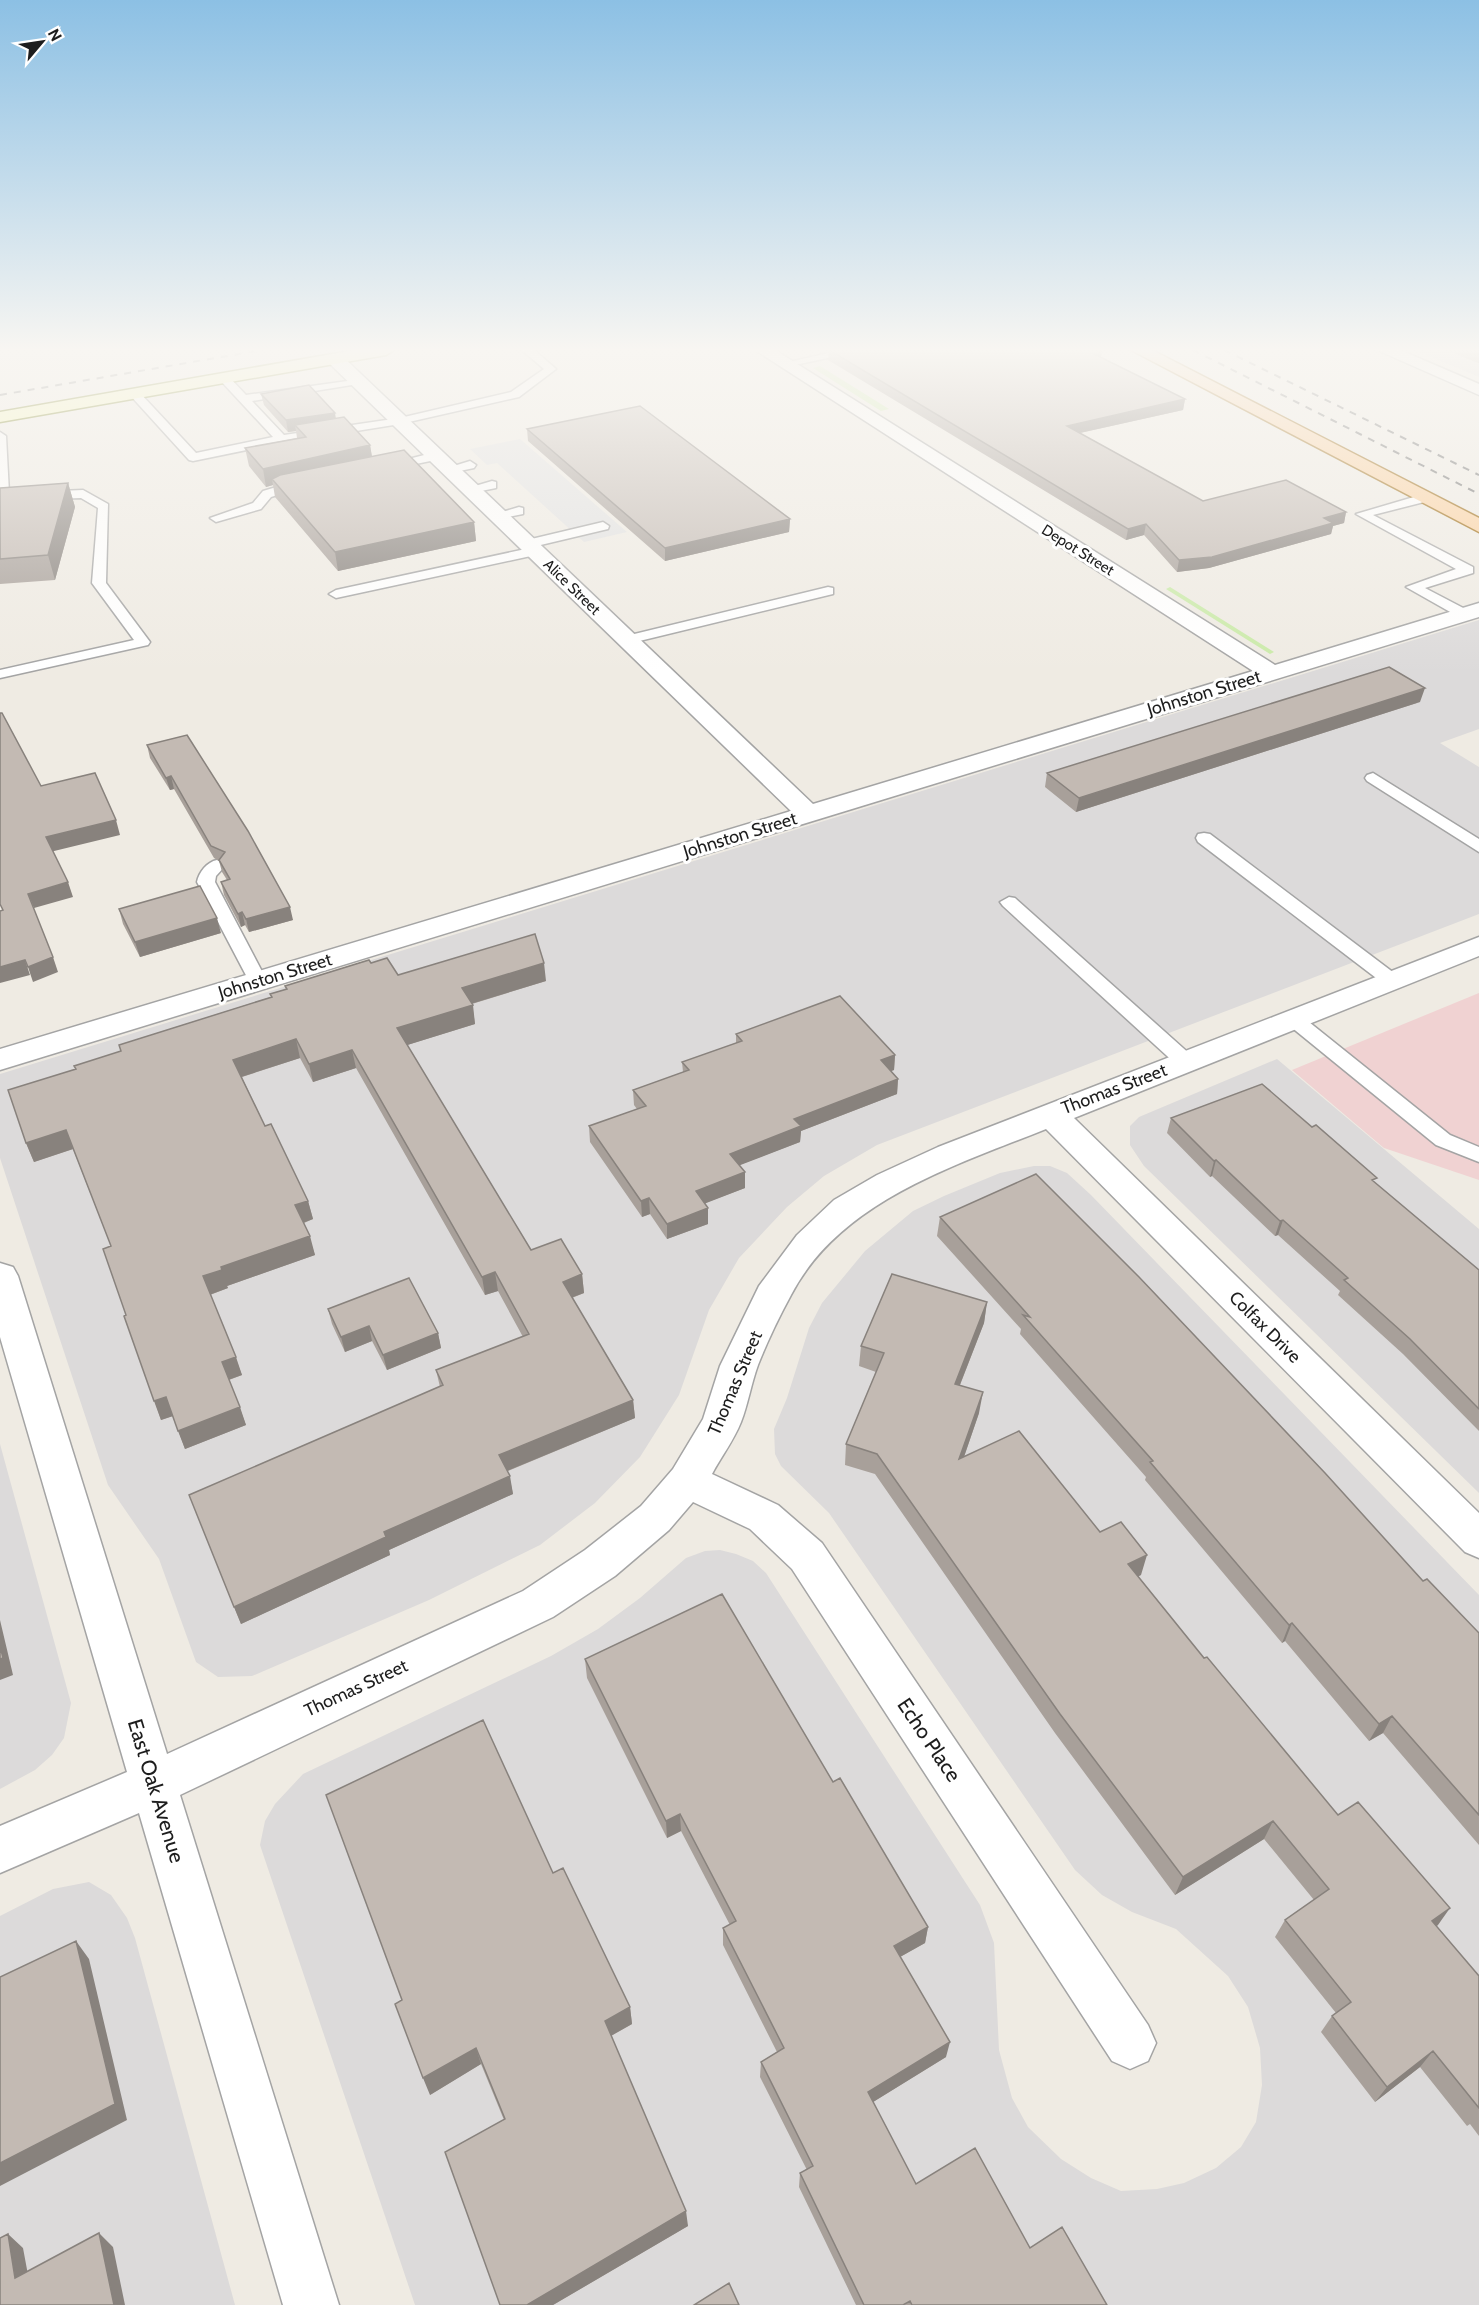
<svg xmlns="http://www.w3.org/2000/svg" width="1479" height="2305" font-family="Cabin,sans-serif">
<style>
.residential{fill:#dcdada}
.commercial{fill:#f0d2d2}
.grass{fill:#caeaa8}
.parking{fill:#e1e1e1}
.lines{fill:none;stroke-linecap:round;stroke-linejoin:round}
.lane-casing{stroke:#a4a4a4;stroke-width:3}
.street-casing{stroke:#a4a4a4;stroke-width:3}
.secondary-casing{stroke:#6c7504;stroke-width:3}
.primary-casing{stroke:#976100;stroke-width:3}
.lane{fill:#fff;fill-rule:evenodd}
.street{fill:#fff;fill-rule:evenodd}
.secondary{fill:#f8fab6;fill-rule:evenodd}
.primary{fill:#fccf9b;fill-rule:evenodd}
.rail{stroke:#6b6b6b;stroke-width:2;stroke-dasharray:7 7;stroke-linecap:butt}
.wall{fill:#a8a09a}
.shaded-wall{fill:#88827d}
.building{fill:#c3bab3;stroke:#88827d;stroke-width:1.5}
.labels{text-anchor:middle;stroke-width:6;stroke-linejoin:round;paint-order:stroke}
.far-street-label{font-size:15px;fill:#1d1d1d;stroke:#fff}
.street-label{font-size:18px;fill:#1d1d1d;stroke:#fff}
.near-street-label{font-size:21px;fill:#1d1d1d;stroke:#fff}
</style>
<rect width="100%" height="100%" fill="#efebe3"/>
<path class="residential" d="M1415,350H1479V377Z
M1479,620V729L1440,743L1479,767V914L877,1145L824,1176L787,1207L739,1258L709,1310L679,1395L640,1457L595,1503L540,1545L429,1600L252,1676L218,1677L196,1662L159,1559L108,1485L0,1158V1074Z
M1277,1059L1479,1229V1493L1144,1166L1130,1145V1126L1139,1117Z
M1034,1166H1050L1067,1173L1091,1195L1479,1595V2305H415L260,1845L265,1821L275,1804L303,1774L551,1656L598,1629L640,1598L686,1558L705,1551L720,1550L736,1554L753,1561L766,1573L980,1905L994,1943L999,2050L1012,2098L1028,2127L1061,2159L1091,2178L1121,2191L1157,2189L1184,2183L1216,2168L1241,2147L1256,2122L1262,2085L1260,2048L1248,2007L1228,1976L1176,1929L1132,1912L1102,1895L1075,1870L829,1513L781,1466L775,1454L774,1429L787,1398L809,1328L822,1303L865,1251L913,1211L944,1196L1000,1173Z
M0,1444L71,1703L64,1738L52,1755L35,1770L0,1789Z
M89,1882L111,1895L127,1918L135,1938L235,2305H0V1916L53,1889Z"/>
<path class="commercial" d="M1479,993V1180L1384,1148L1292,1070Z"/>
<path class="grass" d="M820,366L889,409L881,411L813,368Z
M1170,587L1274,652L1270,654L1166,589Z"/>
<path class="parking" d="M520,439L627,532L584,542L497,463L487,465L470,449Z"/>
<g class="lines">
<g class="lane-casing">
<path id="lane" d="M522,350H534L556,369L519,397L400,424L281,443L193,461L189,460L129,394L139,392L196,453L273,437L220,380V376H228L246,395L362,379L363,381L358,384L252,401L284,435L400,418L511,392L544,369Z
M842,350H866L785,367L780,364Z
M0,432L6,436L9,493L83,490L108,504L106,583L150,642L148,645L0,678V670L134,640L92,583L98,508L81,498L0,501Z
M436,452L440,453V459L387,470L381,466Z
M470,461L476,465L474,468L450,473L444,469Z
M300,480L306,484L304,487L271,497L261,509L216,522L210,518L253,503L263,491Z
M492,481L496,482V488L471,493L465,489Z
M1424,494L1428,495V501L1373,515L1473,567V573L1425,588L1469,611V617H1459L1406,587L1456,569L1356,514Z
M519,507L523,508V514L498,519L492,515Z
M603,522L609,526L608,529L528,548L521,544L523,541Z
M535,547L542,551L540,554L336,598L329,594L336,590Z
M828,587L833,588V594L627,644L620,640L622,637Z
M1373,773L1479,839V852L1367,781L1365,778L1367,775Z
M1204,833L1210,834L1398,976L1400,980L1398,984H1384L1198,842L1196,838L1198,834Z
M217,860L226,865L216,876L215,882L267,981L265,985H251L249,981L197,882C199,872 207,862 217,860Z
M1009,897L1015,898L1192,1056L1195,1061L1192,1066H1178L1003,906L1000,902Z
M1292,1012L1299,1014L1450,1135L1479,1147V1162L1436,1145L1285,1022L1282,1018L1285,1014Z"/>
</g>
<g class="street-casing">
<path id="street" d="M755,350H775L1275,665L1479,603V617L0,1070V1049L791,811L329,363L327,359L329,355H341L813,804L1253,671Z
M1377,350H1400L1479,384V395Z
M1479,937V956L1074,1118L1479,1513V1558L1465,1552L1046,1129C954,1166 840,1201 791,1295C779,1317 767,1342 758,1365C751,1384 748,1404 741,1422C734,1440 721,1457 712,1474L778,1505L822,1543L1148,2025L1156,2043L1148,2061L1130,2069L1112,2061L792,1569L750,1529L693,1502L669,1530L615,1576L553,1617L180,1795L339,2305H283L139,1813L0,1873V1826L127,1772L0,1337V1263L13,1267L18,1276L167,1754L523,1591L585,1550L641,1506L673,1469L703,1419L720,1366L759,1286L797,1235L834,1200L877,1175L938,1147Z"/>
</g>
<g class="secondary-casing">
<path id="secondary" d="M355,350H394L386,355L0,422V412Z"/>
</g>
<g class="primary-casing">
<path id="primary" d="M1131,350H1152L1479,518V532Z"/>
</g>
<use href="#lane" class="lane"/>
<use href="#street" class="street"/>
<use href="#secondary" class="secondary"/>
<use href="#primary" class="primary"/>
<path class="rail" d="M1193,350L1479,494
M1224,350L1479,475
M0,395L262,350"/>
</g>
<path class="wall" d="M829,350L1101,357L1185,399L1183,410L1080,433L1203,501L1346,512L1344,523L1333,526L1331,534L1209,568L1177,572L1144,535L1126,540L828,360Z
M1446,350H1479V363H1478Z
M261,394L336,418L370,445L372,457L474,522L476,541L338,571L275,497L273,485L266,487L249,466L245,448L297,438L296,431L288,432L264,405Z
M527,429L790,519L789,532L665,561L528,441Z
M68,483L75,507L55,580L0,584V488Z
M1420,702L1076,812L1045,787L1047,773Z
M147,745L293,920L249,932L245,925L241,927L224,895L221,882L227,880L222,872L219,861L214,858L174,789L170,790L150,758Z
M119,909L221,933L140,957L123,924Z
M371,963L398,975L546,981L472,1004L475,1024L407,1045L531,1250L582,1274L584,1293L572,1298L633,1400L635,1418L508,1471L513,1494L389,1550L390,1555L241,1624L189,1495L440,1387L436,1370L523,1337L498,1291L485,1295L356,1068L313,1082L300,1058L242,1077L265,1126L308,1201L313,1219L304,1223L315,1255L227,1286L228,1288L210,1295L242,1375L229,1380L246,1425L185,1449L173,1416L161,1420L126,1315L111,1246L73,1149L34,1162L26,1143L121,1051L119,1045L271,997L270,994L286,989L285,986Z
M736,1034L895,1055L894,1070L891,1071L898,1079L897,1094L801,1131L800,1142L739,1165L745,1172V1188L705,1203L708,1224L667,1239L650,1214L642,1217L590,1142L589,1126L637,1109L634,1105L633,1090L683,1072L682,1062L736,1043Z
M1171,1118L1375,1183L1479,1270V1431L1403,1354L1338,1295L1340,1291L1278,1235L1275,1236L1212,1176L1210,1177L1167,1133Z
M940,1217L1423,1581L1479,1633V1845L1383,1733L1369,1741L1285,1641L1282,1643L1145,1480L1146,1477L1020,1334L1021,1329L937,1236Z
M987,1302L984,1323L960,1385L979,1413L964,1457L1100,1532L1141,1575L1138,1576L1204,1658L1338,1815L1438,1925L1436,1926L1479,1976V2136L1470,2124L1467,2126L1420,2067L1375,2102L1321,2032L1332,2016L1336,2013L1275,1937L1285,1920L1314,1900L1264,1839L1175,1895L1055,1733L875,1474L845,1465L846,1444L876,1372L859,1366L861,1346Z
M328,1309L438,1333L441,1348L387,1370L372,1341L345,1352L332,1324Z
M585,1659L833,1782L928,1927L925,1943L900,1957L946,2057L873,2102L916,2184L1030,2248L1107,2305H856L799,2187L800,2173L807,2170L760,2077L761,2062L777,2052L723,1945V1928L730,1925L681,1831L667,1838L587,1678Z
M553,1873L630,2007L632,2024L611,2036L688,2226L553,2305H500L504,2120L481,2064L430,2095Z"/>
<path class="shaded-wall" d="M1102,352L1100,362L1094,354Z
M1185,399L1183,410L1066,436L1067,426Z
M335,413L337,425H295L296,431L288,432L286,420Z
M370,445L373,463L272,479L273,485L266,487L263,469Z
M68,483L75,507L55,580L48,555Z
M1346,512L1344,523L1333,526L1331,534L1209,568L1177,572L1179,560Z
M790,519L789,532L665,561V548Z
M474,522L476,541L338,571L335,552Z
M1146,524L1144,535L1126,540L1128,529Z
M1425,688L1420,702L1076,812L1079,798Z
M171,776L174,789L170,790L166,778Z
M116,820L120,835L50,852L46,837Z
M68,882L73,897L34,908L28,894Z
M290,907L293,920L249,932L246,919Z
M242,912L245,925L241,927L238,914Z
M217,918L221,933L140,957L135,942Z
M53,957L58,972L33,982L28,967Z
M25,960L30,975L0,983V967Z
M544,963L546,981L464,1006L462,988Z
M473,1005L475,1024L401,1047L397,1028Z
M296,1039L300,1058L238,1078L233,1060Z
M352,1050L356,1068L313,1082L309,1064Z
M895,1055L894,1070L880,1075L881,1060Z
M898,1079L897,1094L801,1131L800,1142L730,1169V1154L794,1119Z
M66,1130L73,1149L34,1162L26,1143Z
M1216,1160L1212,1176L1210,1177L1214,1161Z
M745,1172V1188L696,1207V1191Z
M649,1198L650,1214L642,1217L641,1201Z
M308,1201L313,1219L300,1224L295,1205Z
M708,1208V1224L667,1239V1224Z
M1283,1220L1278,1235L1275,1236L1280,1221Z
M310,1236L315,1255L227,1286L228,1288L209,1295L203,1276L221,1267Z
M495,1272L498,1291L485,1295L482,1277Z
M582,1274L584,1293L565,1300L563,1282Z
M987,1302L984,1323L952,1405L955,1384Z
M369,1326L372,1341L345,1352L341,1337Z
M438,1333L441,1348L387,1370L383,1355Z
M236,1357L242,1375L228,1380L222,1362Z
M983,1392L979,1413L956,1480L959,1459Z
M166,1397L173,1416L161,1420L154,1401Z
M633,1400L635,1418L502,1473L499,1455Z
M240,1407L246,1425L185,1449L178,1431Z
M510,1476L513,1494L389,1550L390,1555L241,1624L234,1607L384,1532Z
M1147,1555L1141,1575L1123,1584L1128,1564Z
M0,1620L13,1675L0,1680Z
M1292,1623L1285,1641L1282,1643L1289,1625Z
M1392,1716L1383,1733L1369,1741L1379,1724Z
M680,1814L681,1831L667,1838L666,1821Z
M1273,1821L1264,1839L1175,1895L1183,1877Z
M1450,1908L1438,1925L1420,1938L1432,1921Z
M928,1927L925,1943L891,1962L894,1946Z
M76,1941L89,1959L127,2120L0,2186V2163Z
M630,2007L632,2024L607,2038L605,2021Z
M950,2042L946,2057L865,2107L868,2092Z
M476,2048L481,2064L430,2095L423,2078Z
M1433,2051L1420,2067L1375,2102L1387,2087Z
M686,2211L688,2226L553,2305H527Z
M99,2233L113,2247L125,2305H114Z
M8,2234L23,2248L31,2291L15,2278Z"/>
<path class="building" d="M829,350H1098L1102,352L1094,354L1185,399L1067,426L1203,501L1286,480L1346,512L1324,518L1333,523L1212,557L1179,560L1146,524L1128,529Z
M309,385L335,413L286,420L261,394Z
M640,406L790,519L665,548L527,429Z
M344,417L370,445L263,469L245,448L306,437L295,425Z
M404,450L474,522L335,552L272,479L280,475Z
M68,483L48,555L0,559V488Z
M1389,667L1425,688L1079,798L1047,773Z
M0,713H2L41,786L95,773L116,820L46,837L68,882L28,894L53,957L28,967L25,960L0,967V911L3,910L0,904Z
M187,735L248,831L290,907L246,919L242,912L238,914L221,882L230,879L219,860L225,852L211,846L171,776L166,778L147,745Z
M200,886L217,918L135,942L119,909Z
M535,934L544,963L462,988L473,1005L397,1028L531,1250L561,1239L582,1274L563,1282L633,1400L499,1455L510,1476L384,1532L386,1537L234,1607L189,1495L443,1385L436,1370L529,1334L495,1272L482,1277L352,1050L309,1064L296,1039L233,1060L265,1126L271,1124L308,1201L295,1205L310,1236L221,1267L222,1270L203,1276L236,1357L222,1362L240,1407L178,1431L166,1397L154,1401L124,1316L126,1315L103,1249L111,1246L66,1130L26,1143L8,1090L76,1069L74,1066L121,1051L119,1045L272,997L270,994L287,989L285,986L369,960L371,963L387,958L398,975Z
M840,996L895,1055L881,1060L898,1079L794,1119L801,1126L730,1154L745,1172L696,1191L708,1208L667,1224L649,1198L641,1201L589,1126L646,1106L633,1090L689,1070L682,1062L742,1041L736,1034Z
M1262,1084L1312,1127L1316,1125L1377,1178L1372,1180L1479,1270V1409L1410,1339L1344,1280L1348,1278L1283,1220L1280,1221L1216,1160L1214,1161L1171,1118Z
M1036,1174L1139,1277L1325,1473L1423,1581L1427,1579L1479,1633V1815L1392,1716L1379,1724L1292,1623L1289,1625L1150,1462L1153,1461L1023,1315L1030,1317L940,1217Z
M892,1274L987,1302L955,1384L983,1392L959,1459L1019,1431L1100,1532L1121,1522L1147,1555L1128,1564L1204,1658L1207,1657L1338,1815L1358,1802L1450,1908L1432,1921L1479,1976V2108L1433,2051L1387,2087L1332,2016L1351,2002L1285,1920L1329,1889L1273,1821L1183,1877L1060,1714L877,1454L846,1444L884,1353L861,1346Z
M409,1278L438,1333L383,1355L369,1326L341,1337L328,1309Z
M722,1594L833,1782L840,1778L928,1927L894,1946L950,2042L868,2092L916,2184L975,2148L1030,2248L1062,2227L1107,2305H912L910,2301L903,2305H864L800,2173L813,2166L761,2062L784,2048L723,1928L736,1921L680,1814L666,1821L585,1659Z
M0,1646L3,1658L0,1659Z
M483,1720L553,1873L563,1868L630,2007L605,2021L686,2211L527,2305H500L445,2152L505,2119L476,2048L423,2078L395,2004L402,2000L326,1795Z
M76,1941L115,2104L0,2163V1977Z
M99,2233L114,2305H0V2238L8,2234L15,2278Z
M729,2283L739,2305H694Z"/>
<linearGradient id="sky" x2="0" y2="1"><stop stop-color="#8cc0e4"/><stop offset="0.52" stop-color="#f8f6f2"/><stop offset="1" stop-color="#f8f6f2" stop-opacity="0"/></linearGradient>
<rect width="1479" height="673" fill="url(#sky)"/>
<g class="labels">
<g class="far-street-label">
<text transform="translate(1078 550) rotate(32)" y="5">Depot Street</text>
<text transform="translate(572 587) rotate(44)" y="5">Alice Street</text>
</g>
<g class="street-label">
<text transform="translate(1204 693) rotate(-17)" y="6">Johnston Street</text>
<text transform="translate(740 835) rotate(-17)" y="6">Johnston Street</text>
<text transform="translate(275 976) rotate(-17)" y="6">Johnston Street</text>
<text transform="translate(1114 1089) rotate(-21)" y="6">Thomas Street</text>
<text transform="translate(1265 1327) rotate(45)" y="6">Colfax Drive</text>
<text transform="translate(735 1383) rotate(-67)" y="6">Thomas Street</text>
<text transform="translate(356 1688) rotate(-25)" y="6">Thomas Street</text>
</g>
<g class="near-street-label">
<text transform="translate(929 1740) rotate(56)" y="7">Echo Place</text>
<text transform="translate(156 1791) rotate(73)" y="7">East Oak Avenue</text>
</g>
</g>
<g transform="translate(42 42) rotate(61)" stroke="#ffffff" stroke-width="4.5" paint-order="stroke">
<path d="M0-4.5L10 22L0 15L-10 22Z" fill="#1d1d1d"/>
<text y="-9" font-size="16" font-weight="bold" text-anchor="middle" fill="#1d1d1d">N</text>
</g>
</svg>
